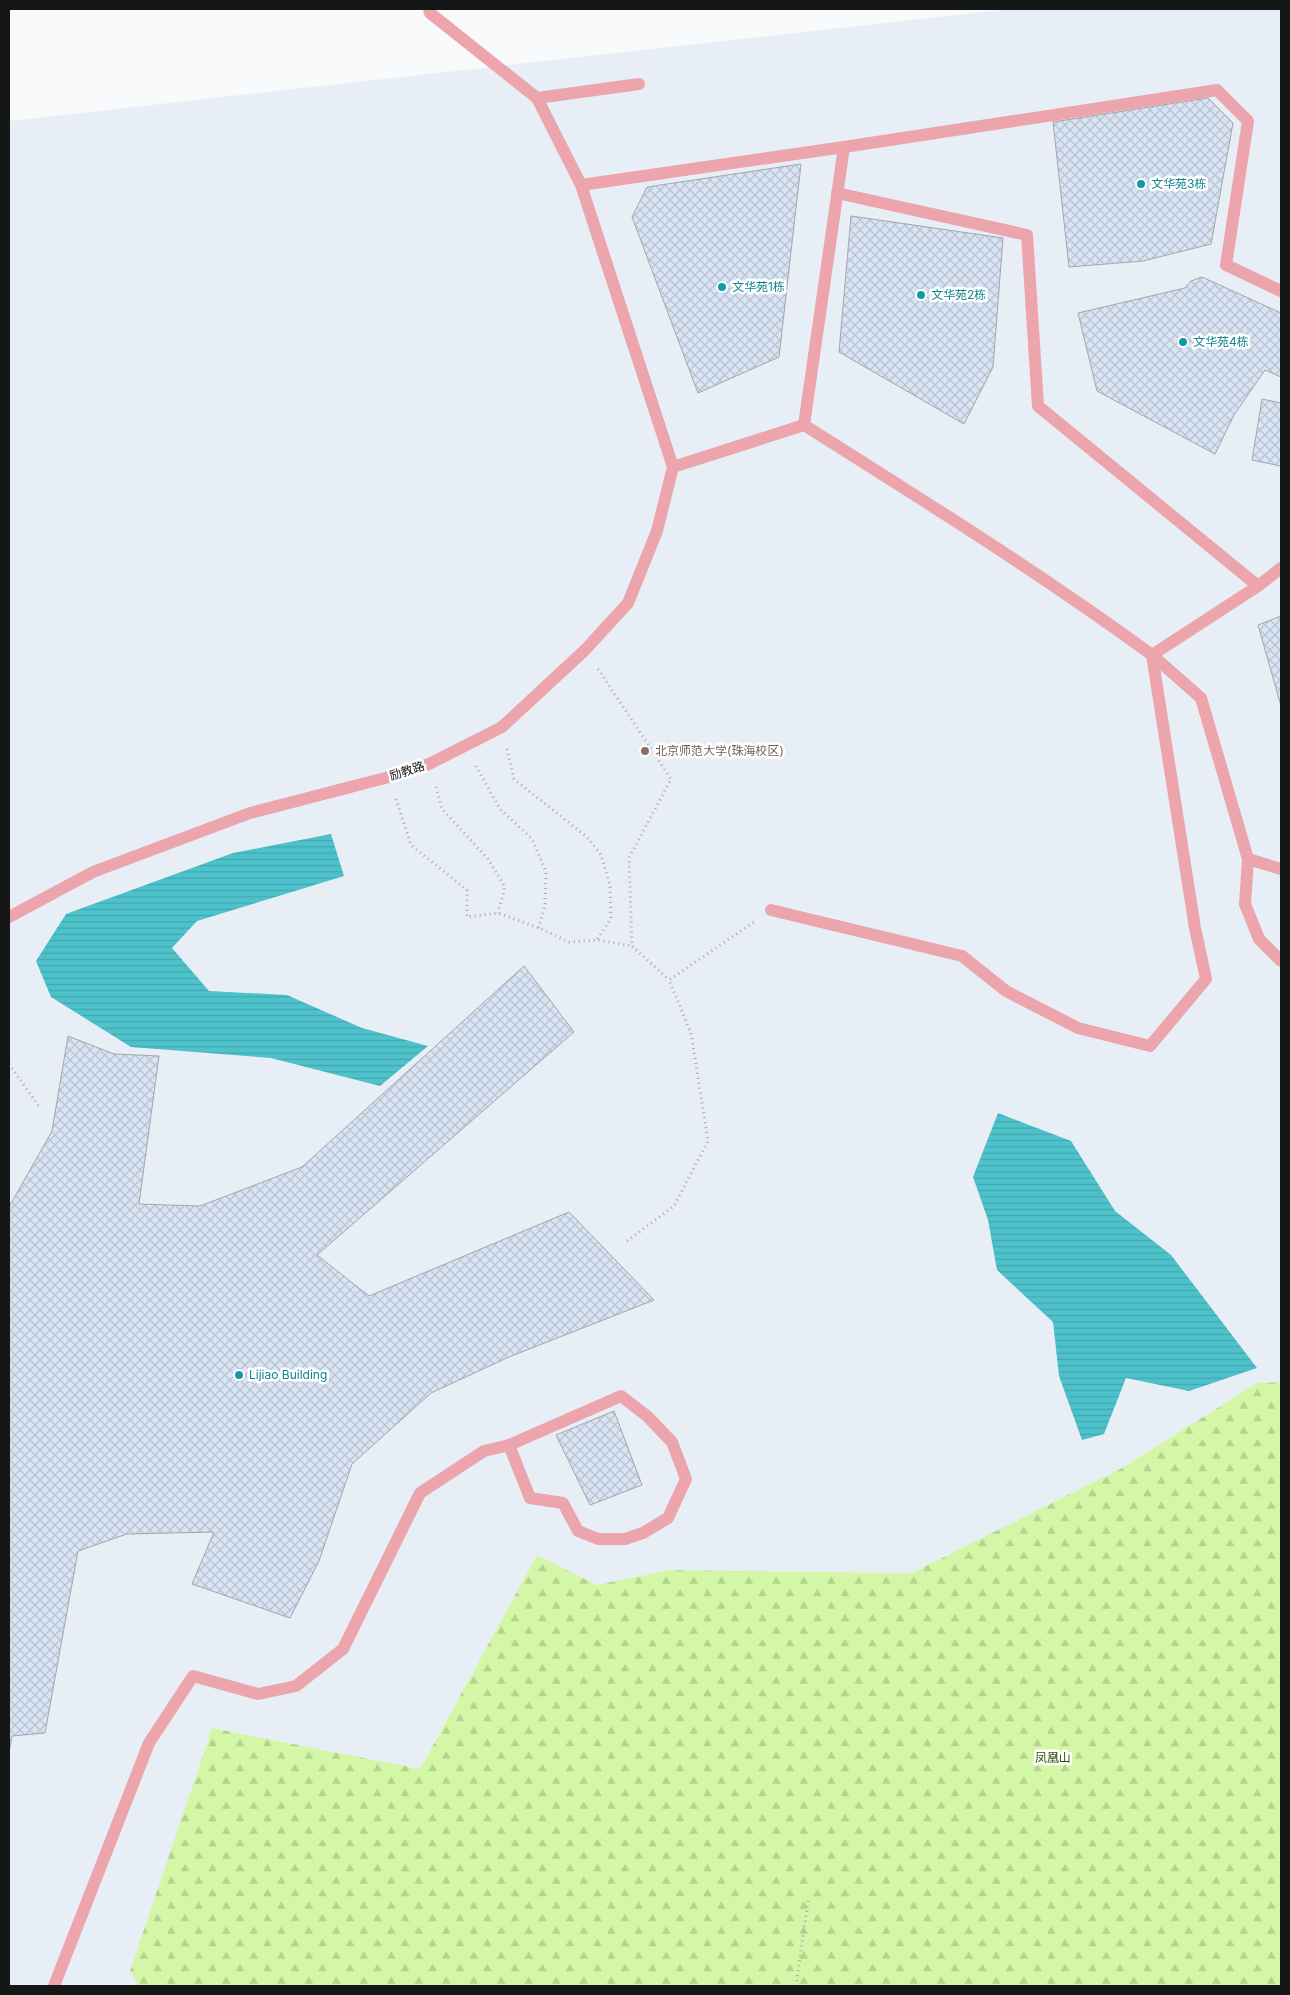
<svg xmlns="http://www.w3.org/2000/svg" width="1290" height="1995" font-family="Inter,'Noto Sans SC',sans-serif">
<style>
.built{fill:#e8eef6}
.forest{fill:url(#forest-firs)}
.water{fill:url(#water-rules)}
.building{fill:url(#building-cross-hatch);stroke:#a4a5a7}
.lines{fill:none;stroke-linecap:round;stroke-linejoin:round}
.path{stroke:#a9aaab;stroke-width:3;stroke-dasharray:1 4;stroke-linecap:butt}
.lane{stroke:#eca5ac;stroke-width:12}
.culture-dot{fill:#0f9aa8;stroke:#fff;stroke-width:2}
.education-dot{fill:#8d6e63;stroke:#fff;stroke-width:2}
.labels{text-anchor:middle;stroke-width:5;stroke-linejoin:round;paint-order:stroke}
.culture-label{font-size:12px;fill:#0d838f;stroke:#fff;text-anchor:start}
.education-label{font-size:12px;fill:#785e54;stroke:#fff;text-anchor:start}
.street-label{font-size:12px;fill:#151616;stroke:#fff}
.park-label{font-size:12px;fill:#344d08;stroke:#fff}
</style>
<defs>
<pattern id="forest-firs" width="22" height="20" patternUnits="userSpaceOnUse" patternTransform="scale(1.25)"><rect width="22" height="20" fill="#d3f7a7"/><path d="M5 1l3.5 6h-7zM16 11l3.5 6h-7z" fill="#b4d38f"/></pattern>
<pattern id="water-rules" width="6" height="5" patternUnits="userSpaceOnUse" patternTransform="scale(1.25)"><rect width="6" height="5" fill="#4ec2ca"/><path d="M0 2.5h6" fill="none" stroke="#43a6ad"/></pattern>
<pattern id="building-cross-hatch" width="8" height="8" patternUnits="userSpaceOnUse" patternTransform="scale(1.25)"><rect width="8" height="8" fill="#d8e3f4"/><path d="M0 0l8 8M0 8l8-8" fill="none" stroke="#b8c2d0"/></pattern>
</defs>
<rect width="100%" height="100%" fill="#f9fafc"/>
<path class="built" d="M1009,9H1281V1382L1257,1383L1122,1468L912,1573L668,1570L597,1585L537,1555L420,1769L212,1728L131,1971L139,1986H9V121Z"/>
<path class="forest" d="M1281,1382V1986H139L130,1971L212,1728L420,1769L537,1555L597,1585L668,1570L912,1573L1122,1468L1257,1383Z"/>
<path class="water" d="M331,834L344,876L197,921L172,948L209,991L287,995L362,1028L428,1046L380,1086L271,1058L131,1047L51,997L36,961L66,914L233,853Z
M998,1113L1071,1141L1115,1211L1171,1255L1257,1368L1189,1391L1126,1378L1104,1434L1082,1440L1059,1376L1053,1322L997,1270L988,1220L973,1177Z"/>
<path class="building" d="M1208,98L1233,123L1211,244L1143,261L1069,267L1053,122Z
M801,164L779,357L698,393L632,217L647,187Z
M851,216L1003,238L993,367L964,424L839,352Z
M1202,277L1281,313V377L1265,370L1234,415L1215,454L1097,391L1078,313L1185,288L1191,281Z
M1262,399L1281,403V466L1252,460Z
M1281,616V706L1258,625Z
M524,966L574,1032L317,1255L369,1296L569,1212L654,1300L509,1357L431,1393L352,1464L319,1561L290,1618L192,1584L214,1532L127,1534L78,1551L45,1733L12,1736L9,1753V1207L52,1131L68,1036L114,1054L159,1056L139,1204L200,1206L302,1167Z
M614,1411L642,1485L590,1505L556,1435Z"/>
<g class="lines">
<path class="path" d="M598,669L671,779L629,858L632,946L669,980
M507,749L514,779L587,837L601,855L610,886L611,918L597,940
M476,766L500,809L532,839L546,872L545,904L539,928
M436,787L442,809L488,859L505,887L498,913
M396,799L411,845L467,890V917L498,913L539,928L569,942L597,940L632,946
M9,1064L40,1108
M627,1241L674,1206L708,1141L691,1033L669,980L754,922
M796,1986L808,1901"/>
<path class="lane" d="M429,9L430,13L537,98L581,185L673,467L804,425C921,499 1040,573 1152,655L1195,928L1206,979L1150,1046L1078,1028L1006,991L962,956L771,910
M537,98L639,84
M844,147L1217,90L1248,121L1226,265L1281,291
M581,185L844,147L804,425
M837,193L1027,235L1038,406L1258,586
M1281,568L1258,586L1152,655L1201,698L1248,859L1281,869
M1248,859L1245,904L1259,939L1281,961
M9,917L93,872L250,813L389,777L429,764L502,727L585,650L628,603L657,531L673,467
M54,1986L149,1743L193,1676L258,1694L296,1686L343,1649L420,1493L484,1451L509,1445L621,1396L647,1416L672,1442L686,1479L668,1518L643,1533L625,1539H598L578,1531L563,1503L530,1498L509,1445"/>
</g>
<g class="culture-dot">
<circle cx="1141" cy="184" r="5"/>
<circle cx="722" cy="287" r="5"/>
<circle cx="921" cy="295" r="5"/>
<circle cx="1183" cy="342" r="5"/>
<circle cx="239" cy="1375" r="5"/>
</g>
<circle class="education-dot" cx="645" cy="751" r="5"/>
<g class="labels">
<g class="culture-label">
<text x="1151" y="188">文华苑3栋</text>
<text x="732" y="291">文华苑1栋</text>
<text x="931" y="299">文华苑2栋</text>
<text x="1193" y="346">文华苑4栋</text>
<text x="249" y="1379">Lijiao Building</text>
</g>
<g class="education-label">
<text x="655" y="755">北京师范大学(珠海校区)</text>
</g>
<g class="street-label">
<text transform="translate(407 771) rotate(-18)" y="4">励教路</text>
</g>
<g class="park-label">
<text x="1053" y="1762">凤凰山</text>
</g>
</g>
<rect width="1290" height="1995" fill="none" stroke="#151616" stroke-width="20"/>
</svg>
